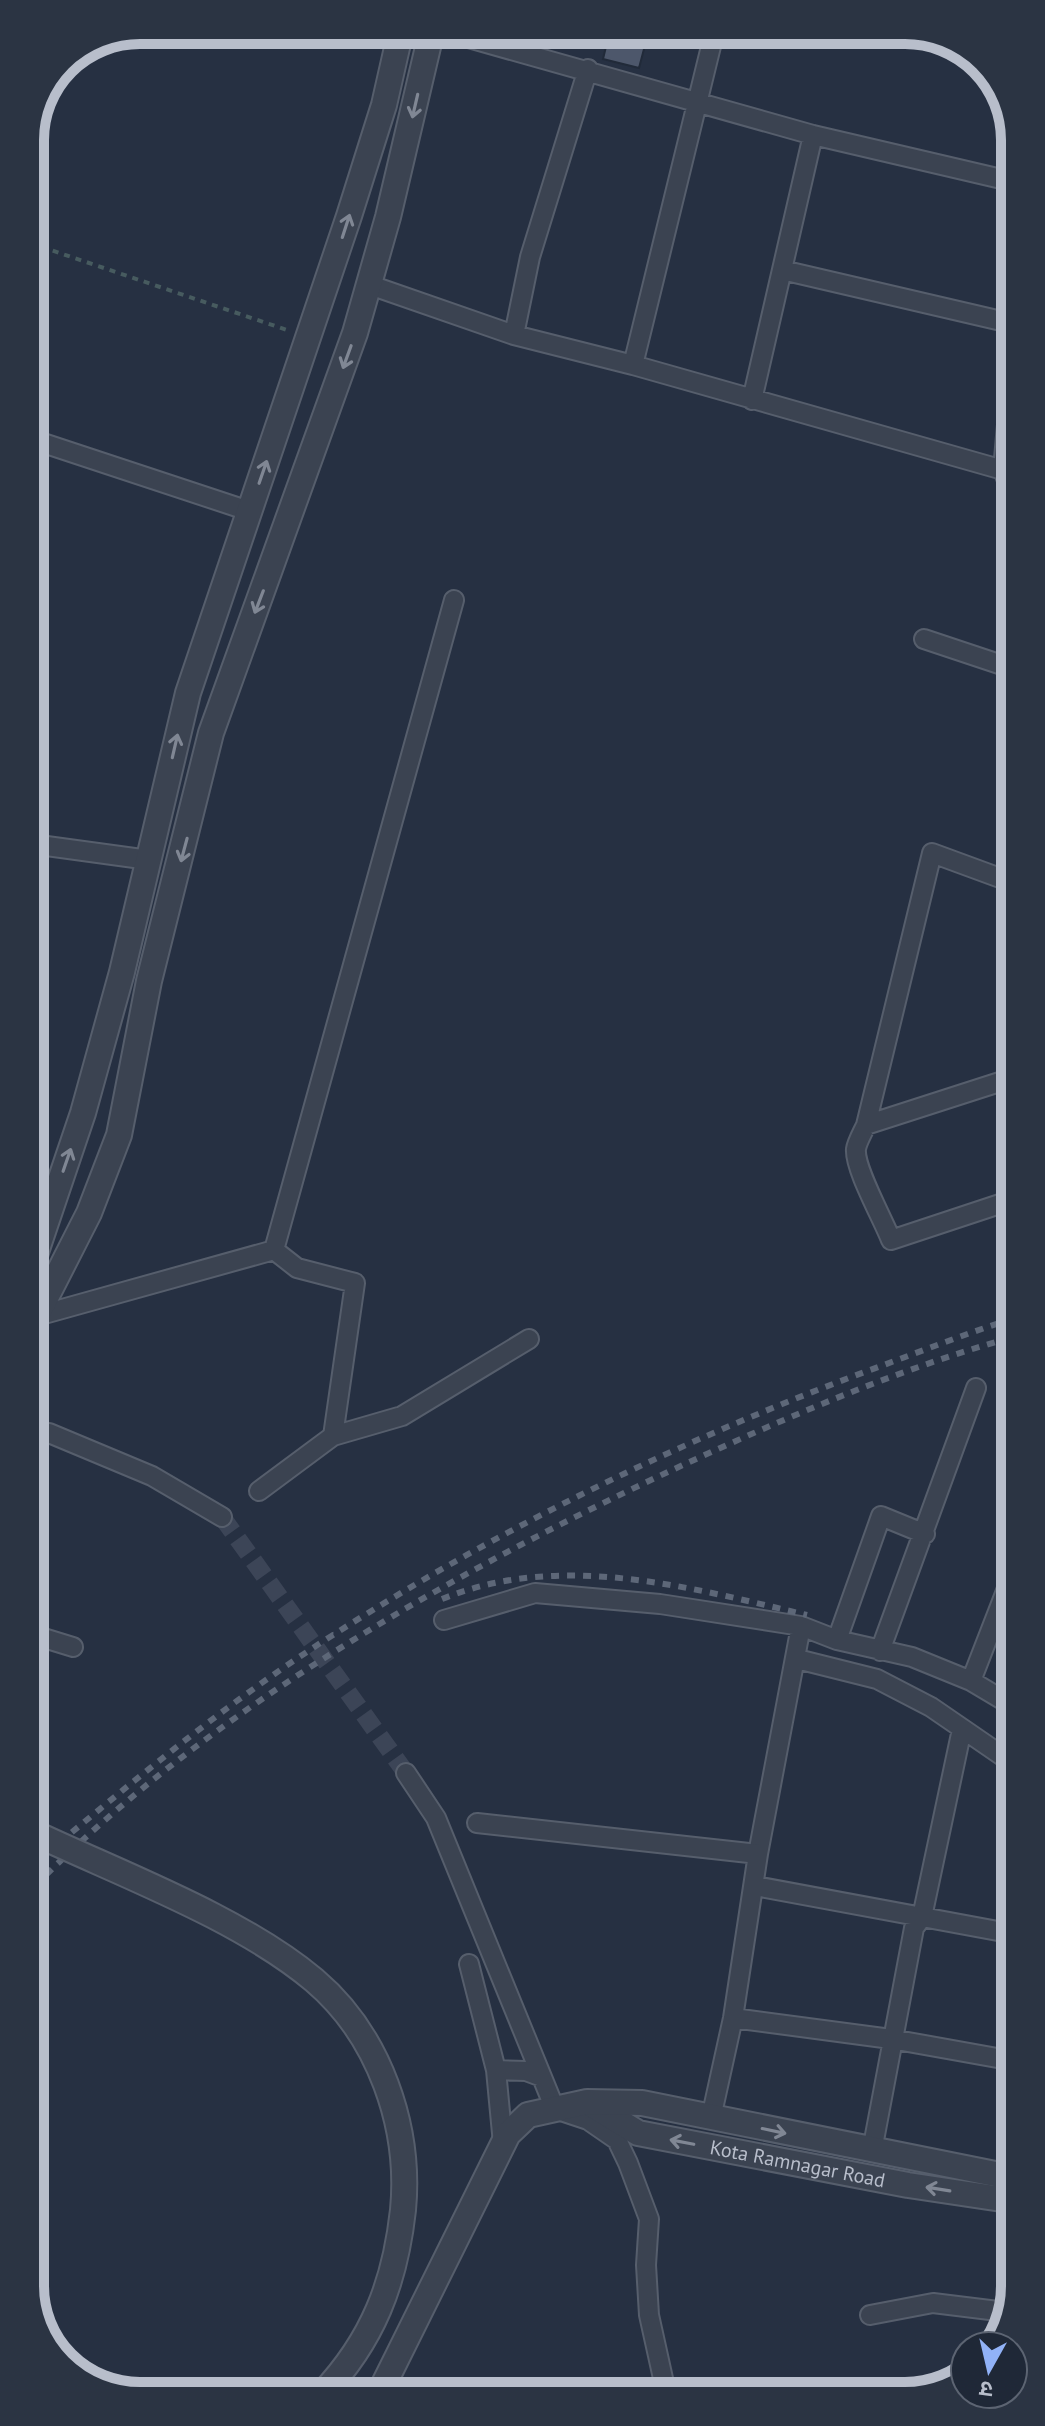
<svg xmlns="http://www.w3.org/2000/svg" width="1045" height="2426" font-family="'PT Sans','Noto Sans Devanagari',sans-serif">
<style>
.building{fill:#4d576b;stroke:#212a39;stroke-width:2}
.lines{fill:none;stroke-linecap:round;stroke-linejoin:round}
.minor-tunnel{stroke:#3c4557;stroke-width:18;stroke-dasharray:18 9;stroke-linecap:butt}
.minor-casing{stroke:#565e6c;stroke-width:22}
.tertiary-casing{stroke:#565e6c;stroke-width:28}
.path{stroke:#475b5f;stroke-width:4;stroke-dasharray:6 6;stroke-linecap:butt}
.minor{stroke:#3b4351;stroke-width:18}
.tertiary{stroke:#3b4351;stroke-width:24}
.rail{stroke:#5d6778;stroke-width:6;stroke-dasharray:8 8;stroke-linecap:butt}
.tertiary-bridge-casing{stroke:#565e6c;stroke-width:28;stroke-linecap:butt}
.tertiary-bridge{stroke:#3b4351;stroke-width:24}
.oneway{stroke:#808794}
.labels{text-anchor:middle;stroke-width:6;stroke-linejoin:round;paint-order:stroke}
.street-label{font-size:20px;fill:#b8becb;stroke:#1f2837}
.rim{fill:none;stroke:#b8becb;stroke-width:10}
</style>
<rect width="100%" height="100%" fill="#263042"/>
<path class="building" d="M610,30H649L639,68L603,59Z"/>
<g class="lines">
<path class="minor-tunnel" d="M33,1427L49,1433
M222,1517L406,1773"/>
<g class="minor-casing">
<path id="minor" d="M440,30L813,135L1010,181
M715,30L633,365L1003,470L1010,488
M782,270L1010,323
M370,285L514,335L633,365
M514,335L530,257L588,69
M752,400L813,135
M31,439L249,511
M1003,470L1010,391
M924,639L1011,668
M32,844L149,860
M1011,882L932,853L866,1125L1012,1078
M866,1125C863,1132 857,1142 856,1149C854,1168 883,1219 891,1240L1012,1200
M274,1250L454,600
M37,1316L274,1250L297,1268L355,1283L333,1436
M49,1433L152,1476L222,1517
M259,1491L333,1436L402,1416L529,1339
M444,1620L535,1593L660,1604L801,1626L837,1640L912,1657L971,1681L1013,1706
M34,1635L73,1647
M837,1640L881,1516L925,1534
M880,1651L976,1388
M797,1659L877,1679L931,1707L1014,1764
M971,1681L1013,1573
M406,1773L436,1818L555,2109L588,2120L617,2140L628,2163L649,2219L646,2265L649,2315L666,2392
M477,1823L758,1854
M755,1886L1014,1934
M469,1964L496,2070L503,2144
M733,2018L891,2039L1014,2061
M496,2070L526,2071L542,2077
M711,2118L733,2018L758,1854L801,1626
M872,2151L914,1928L922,1917L962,1729
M870,2315L933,2303L1006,2312"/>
</g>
<g class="tertiary-casing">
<g id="tertiary">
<path d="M33,1261L83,1113L122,972L188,693L349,216L384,105L401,30"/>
<path d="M33,1323L89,1213L119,1135L149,981L211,733L355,333L388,217L432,30"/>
<path id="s1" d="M589,2103L638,2133L908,2185L1015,2201"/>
<path d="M379,2394L508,2134L528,2115L587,2102L642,2103L1015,2178"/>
</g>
</g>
<path class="path" d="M30,243L287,330"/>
<use href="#minor" class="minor"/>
<use href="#tertiary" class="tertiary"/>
<path class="rail" d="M442,1599C560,1551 688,1587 807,1615
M35,1863C131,1783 227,1702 333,1635C502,1527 681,1440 870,1370C917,1353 964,1334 1012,1319
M35,1886C206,1712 450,1574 670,1471C780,1420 895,1370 1013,1337"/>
<g class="tertiary-bridge-casing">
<path id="tertiary-bridge" d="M34,1833C123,1875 240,1918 314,1980C379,2035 411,2126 403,2210C395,2283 373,2340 322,2394"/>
</g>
<use href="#tertiary-bridge" class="tertiary-bridge"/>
</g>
<defs><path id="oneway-shaft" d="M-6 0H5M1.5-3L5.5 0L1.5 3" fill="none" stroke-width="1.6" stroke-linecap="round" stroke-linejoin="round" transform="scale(2)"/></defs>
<g class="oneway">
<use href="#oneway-shaft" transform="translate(415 106) rotate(103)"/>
<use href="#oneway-shaft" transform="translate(346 226) rotate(-72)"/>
<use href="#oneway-shaft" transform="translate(347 357) rotate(110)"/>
<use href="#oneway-shaft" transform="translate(263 472) rotate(-71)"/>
<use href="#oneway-shaft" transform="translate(259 602) rotate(111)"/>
<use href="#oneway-shaft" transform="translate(175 746) rotate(-77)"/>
<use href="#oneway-shaft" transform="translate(184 850) rotate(105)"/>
<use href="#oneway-shaft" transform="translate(67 1160) rotate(-71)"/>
<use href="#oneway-shaft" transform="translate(774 2131) rotate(12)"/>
<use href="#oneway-shaft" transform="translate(682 2142) rotate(-169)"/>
<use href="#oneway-shaft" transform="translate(938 2189) rotate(-171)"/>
</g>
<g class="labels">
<g class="street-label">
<text dy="7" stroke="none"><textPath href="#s1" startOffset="220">Kota Ramnagar Road</textPath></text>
</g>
</g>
<path d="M0 0H1045V2426H0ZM140 44H905A96 96 0 0 1 1001 140V2286A96 96 0 0 1 905 2382H140A96 96 0 0 1 44 2286V140A96 96 0 0 1 140 44Z" fill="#2b3443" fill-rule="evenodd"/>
<path class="rim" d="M140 44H905A96 96 0 0 1 1001 140V2286A96 96 0 0 1 905 2382H140A96 96 0 0 1 44 2286V140A96 96 0 0 1 140 44Z"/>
<g transform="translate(989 2370) rotate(188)"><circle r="38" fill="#1f2837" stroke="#5c6472" stroke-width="2"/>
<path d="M0-6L14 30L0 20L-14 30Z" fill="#91b2f7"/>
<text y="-12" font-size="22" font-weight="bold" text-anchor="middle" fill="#b8becb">उ</text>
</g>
</svg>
